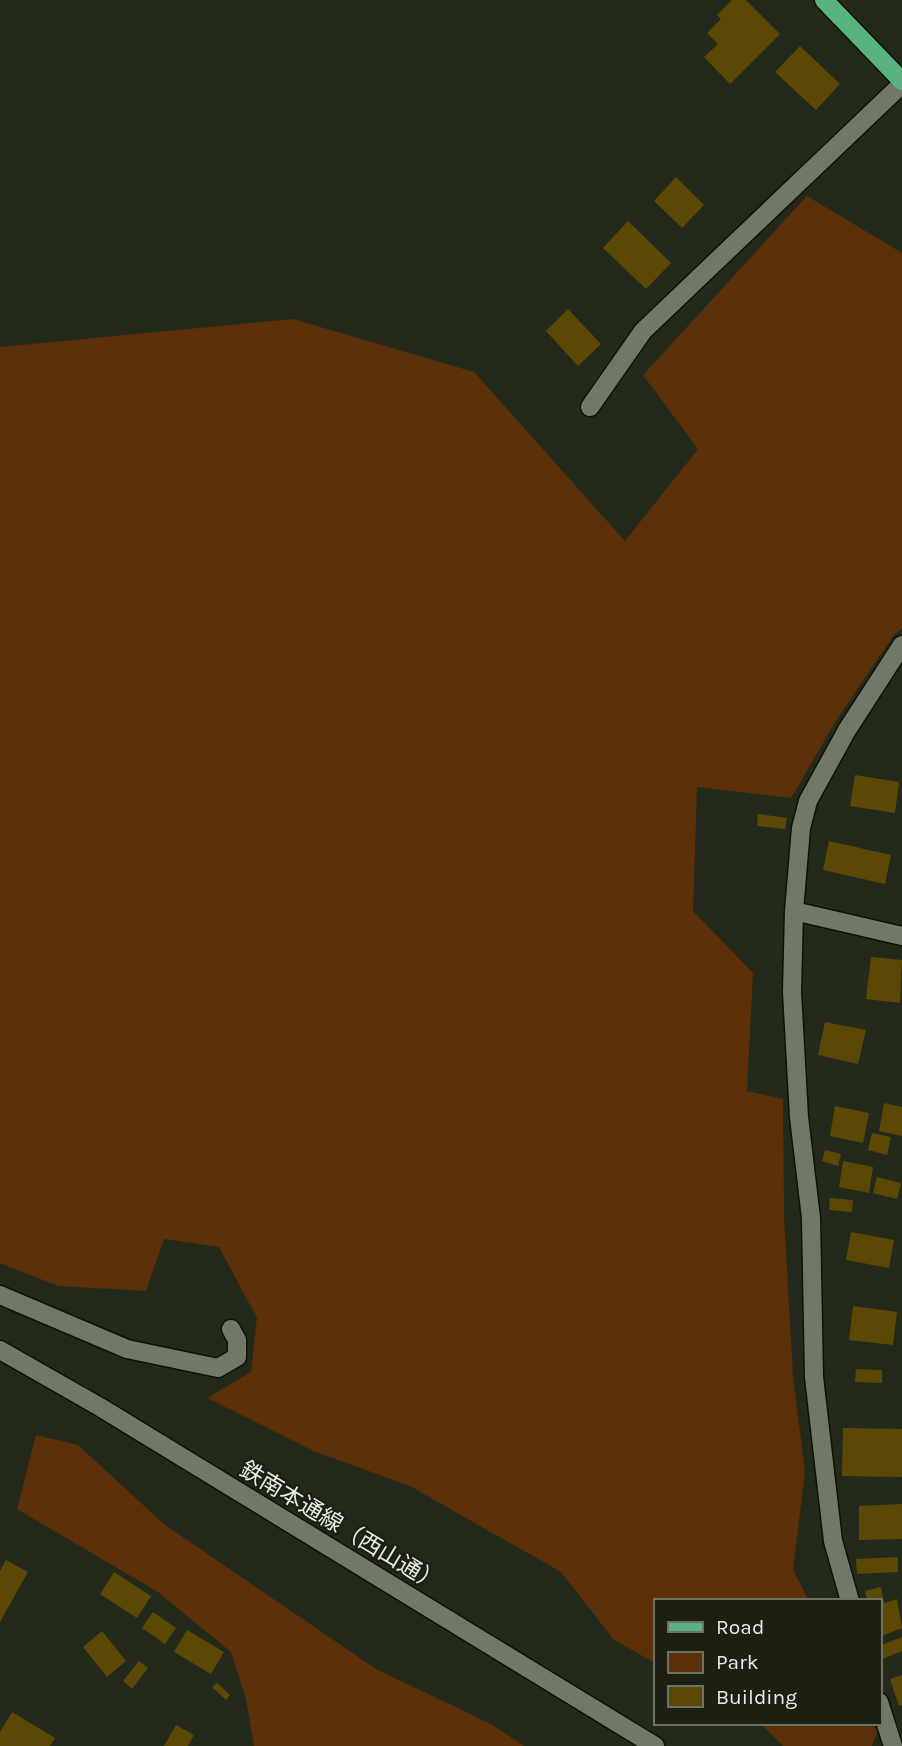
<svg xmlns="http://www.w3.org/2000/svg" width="902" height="1746" font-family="Karla,'Noto Sans JP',sans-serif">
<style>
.green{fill:#5b2f07}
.building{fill:#5b4804}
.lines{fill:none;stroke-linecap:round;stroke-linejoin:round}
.minor-casing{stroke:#0e1205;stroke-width:21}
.major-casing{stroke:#0e1205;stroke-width:21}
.minor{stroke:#727867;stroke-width:18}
.major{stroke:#58b381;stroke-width:18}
.labels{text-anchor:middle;stroke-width:5;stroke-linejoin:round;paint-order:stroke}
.street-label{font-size:23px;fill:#e8ece2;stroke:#1b2012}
</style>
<rect width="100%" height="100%" fill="#242a1b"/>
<path class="green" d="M807,196L902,253V628L893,636L836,721L791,798L697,787L693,911L753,973L747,1091L783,1099L784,1216L793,1377L805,1472L793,1570L809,1601H655V1663L614,1640L561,1572L410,1486L316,1452L207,1398L251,1372L257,1318L219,1247L164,1239L146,1291L58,1286L0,1263V347L293,319L474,372L625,541L698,449L643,375Z
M36,1435L78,1445L165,1525L376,1669L491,1724L524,1746H254L246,1699L231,1652L158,1592L17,1509Z
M760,1723H872L877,1732L872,1746H783Z"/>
<path class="building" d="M732,0H746L780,34L730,84L704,57L718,44L707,33L721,19L717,15Z
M800,46L840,84L816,110L775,72Z
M676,177L704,205L682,228L654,201Z
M628,221L671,263L646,289L603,248Z
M568,309L601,344L578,366L546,331Z
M855,775L899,782L895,813L850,806Z
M758,814L787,818L785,829L757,826Z
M829,841L891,855L885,884L823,870Z
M871,957L902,960L900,1003L866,999Z
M825,1022L866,1030L858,1064L818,1055Z
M884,1103L902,1107V1136L879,1131Z
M835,1106L869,1113L863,1143L830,1136Z
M872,1133L891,1137L887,1155L868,1150Z
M825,1150L841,1154L838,1166L822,1161Z
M843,1161L873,1167L869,1193L839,1187Z
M877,1177L901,1183L897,1199L873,1193Z
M830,1198L853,1200L852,1212L829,1210Z
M851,1232L894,1240L889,1268L846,1260Z
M853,1306L897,1312L893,1345L849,1340Z
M856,1369L882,1370V1383L855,1382Z
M843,1428L902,1429V1477L842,1476Z
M902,1504V1539L859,1540V1506Z
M898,1557V1572L857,1574L856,1559Z
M6,1560L28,1572L0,1622V1571Z
M114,1572L151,1596L137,1618L100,1594Z
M881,1587L884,1603L897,1599L902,1628L879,1637V1601H867L865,1591Z
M153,1612L176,1628L165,1644L142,1628Z
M187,1630L224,1652L211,1674L174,1652Z
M102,1631L126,1661L107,1677L83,1647Z
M902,1637V1651L880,1660L879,1646Z
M139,1661L148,1668L132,1689L123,1681Z
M902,1675V1705L899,1706L890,1679Z
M217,1683L230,1695L226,1700L212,1687Z
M12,1712L55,1738L50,1746H0V1732Z
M176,1725L194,1735L188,1746H164Z"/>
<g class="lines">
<g class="minor-casing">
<path id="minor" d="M590,407L643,331L902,84
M794,911L902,936
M0,1295L127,1349L218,1368L237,1357V1340L231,1329
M0,1350L100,1407L655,1746
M850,1601L833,1541L814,1377L811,1218L799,1117L792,992L794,911L801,828L808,801L847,730L902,645
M879,1702L893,1746"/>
</g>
<g class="major-casing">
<path id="major" d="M824,0L902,81"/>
</g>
<use href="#minor" class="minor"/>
<use href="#major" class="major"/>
</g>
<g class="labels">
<g class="street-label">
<text transform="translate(341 1526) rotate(31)" y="8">鉄南本通線（西山通）</text>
</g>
</g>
<rect x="654" y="1599" width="228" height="126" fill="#1b2012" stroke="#6d7265" stroke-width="2"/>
<rect x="668" y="1622" width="35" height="10" fill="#58b381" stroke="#6d7265" stroke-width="2"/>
<text x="716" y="1634" font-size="21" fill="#e8ece2">Road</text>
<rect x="668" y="1652" width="35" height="21" fill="#5b2f07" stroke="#6d7265" stroke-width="2"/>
<text x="716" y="1669" font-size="21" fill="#e8ece2">Park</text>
<rect x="668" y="1686" width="35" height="21" fill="#5b4804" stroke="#6d7265" stroke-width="2"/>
<text x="716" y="1704" font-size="21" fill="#e8ece2">Building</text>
</svg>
